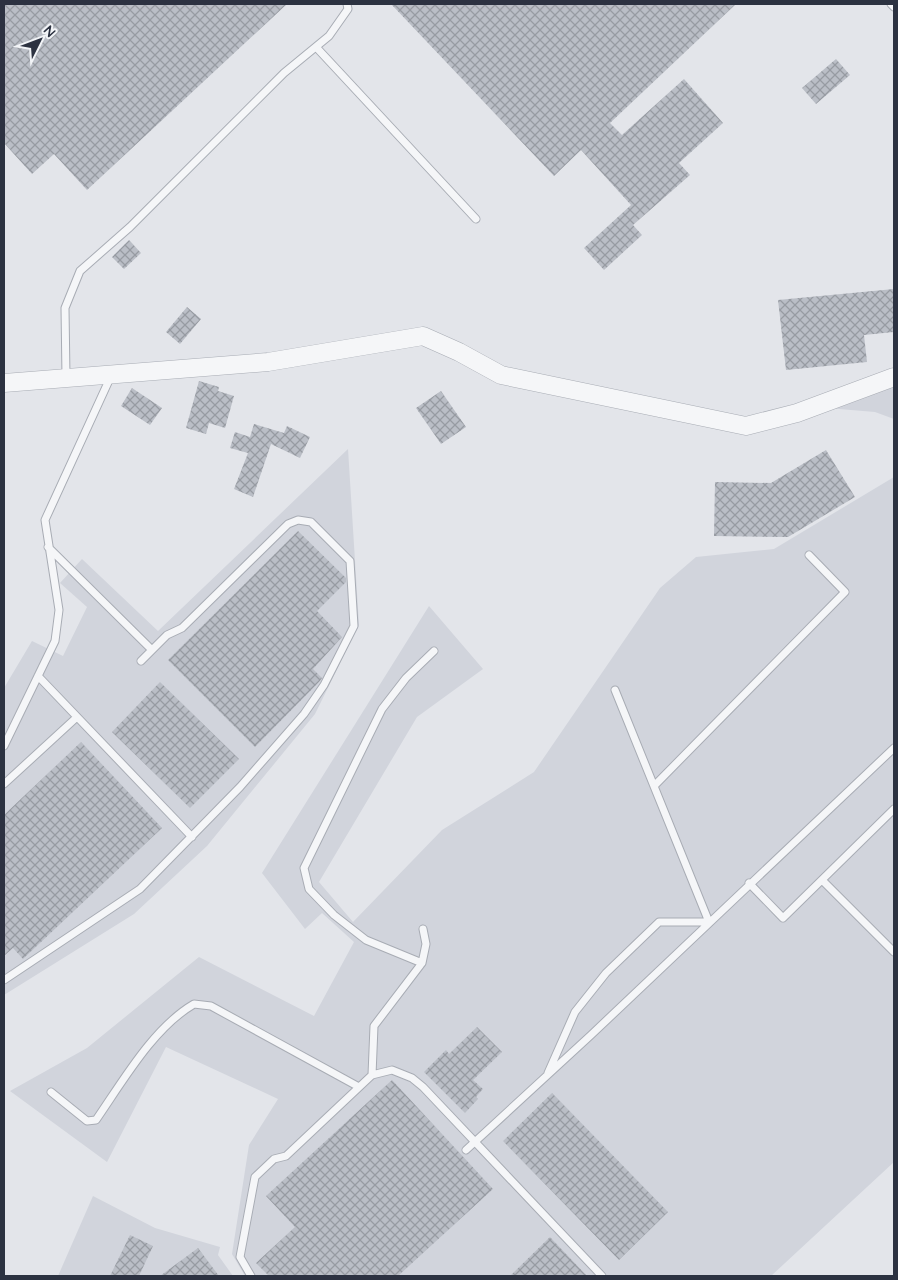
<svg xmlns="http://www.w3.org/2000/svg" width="898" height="1280" font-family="Quicksand,sans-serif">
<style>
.built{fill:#d1d4dc}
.building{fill:url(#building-cross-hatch)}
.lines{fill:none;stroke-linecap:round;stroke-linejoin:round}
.service-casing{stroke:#a8acb4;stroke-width:9}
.tertiary-casing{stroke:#a8acb4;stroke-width:19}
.service{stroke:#f5f6f8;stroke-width:7}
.tertiary{stroke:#f5f6f8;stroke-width:18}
</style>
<defs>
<pattern id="building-cross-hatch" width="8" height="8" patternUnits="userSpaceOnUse" patternTransform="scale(1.25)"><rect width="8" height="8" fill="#babec6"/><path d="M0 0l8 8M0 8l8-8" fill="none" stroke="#979ba2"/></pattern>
</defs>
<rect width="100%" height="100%" fill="#e3e5ea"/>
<path class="built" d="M894,384V419L875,412L827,408Z
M348,449L359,625L315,714L207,846L134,914L4,995V688L32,641L63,656L87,607L60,583L82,559L158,631Z
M894,477V1162L771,1276H245L232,1254L249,1145L278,1099L166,1047L107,1162L10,1091L87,1048L199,957L314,1016L354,942L322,913L305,929L262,873L429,606L483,669L417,717L319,882L353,922L442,830L534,772L660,588L696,557L774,549Z
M93,1196L155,1228L220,1247L218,1255L233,1276H58Z"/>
<path class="building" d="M4,4H287L87,190L54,154L32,174L4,143Z
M391,4H736L610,123L622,135L684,79L723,123L679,163L690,175L633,225L642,235L604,270L584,248L631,205L581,150L554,176Z
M836,59L850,75L816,104L802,88Z
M129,240L141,253L124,269L112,257Z
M894,289V332L864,335L867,362L786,370L778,300Z
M187,307L201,319L180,344L166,332Z
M199,381L219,387L218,391L234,396L225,428L209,423L206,434L186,428Z
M132,388L162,408L150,425L121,406Z
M441,391L466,427L441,444L416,408Z
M254,424L284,433L287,426L310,437L300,458L271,444L253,497L234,489L248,453L230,448L235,432L250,437Z
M826,450L855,497L788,537L714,536L715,482L771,483Z
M298,531L346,578V582L317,611L342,637L313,669L322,678L319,682L255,747L168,660Z
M160,682L239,759L190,808L112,732Z
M81,742L162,828L23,959L13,948L4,956V815Z
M477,1027L502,1052L473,1080L483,1089L476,1097L478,1099L465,1113L424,1072L446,1050L449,1054Z
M392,1080L493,1189L398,1276H269L256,1263L295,1227L266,1196Z
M552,1093L668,1212L619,1260L503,1141Z
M130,1235L153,1246L139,1276H110Z
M550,1237L587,1276H510Z
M198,1248L219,1276H160Z"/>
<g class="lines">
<g class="service-casing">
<path id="service" d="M891,4L894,7
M316,47L476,219
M66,377L65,308L80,271L130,227L284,73L329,36L348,9L347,4
M48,547L152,650
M38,676L192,837
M4,746L55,641L59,610L45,520L111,376
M4,784L77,717
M654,786L845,592L809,555
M822,880L894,952
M749,883L783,918L894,809
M422,963L366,940L334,915L309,889L304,868L382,709L406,678L434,651
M4,980L140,889L240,787L304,714L324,685L354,626L350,561L311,522L298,520L288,524L182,628L167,635L141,661
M548,1073L575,1012L606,973L659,922H709L615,690
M372,1075L374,1026L422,963L426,944L423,929
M51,1092L87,1121L96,1120C123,1081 153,1028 194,1004L211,1006L359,1087
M466,1150L591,1035L894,748
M251,1276L240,1257L255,1177L274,1159L286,1156L372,1075L392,1070L412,1078L423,1087L602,1276"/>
</g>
<g class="tertiary-casing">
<path id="tertiary" d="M4,383L268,362L423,336L459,352L501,375L746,426L797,413L894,377"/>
</g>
<use href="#service" class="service"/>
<use href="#tertiary" class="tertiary"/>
</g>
<rect width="898" height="1280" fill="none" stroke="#2c3241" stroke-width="10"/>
<g transform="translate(40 40) rotate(48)" stroke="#f2f4f7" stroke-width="4" paint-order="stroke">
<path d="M0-4L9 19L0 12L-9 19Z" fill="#2c3241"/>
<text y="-8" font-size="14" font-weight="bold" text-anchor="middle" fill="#2c3241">N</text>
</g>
</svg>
